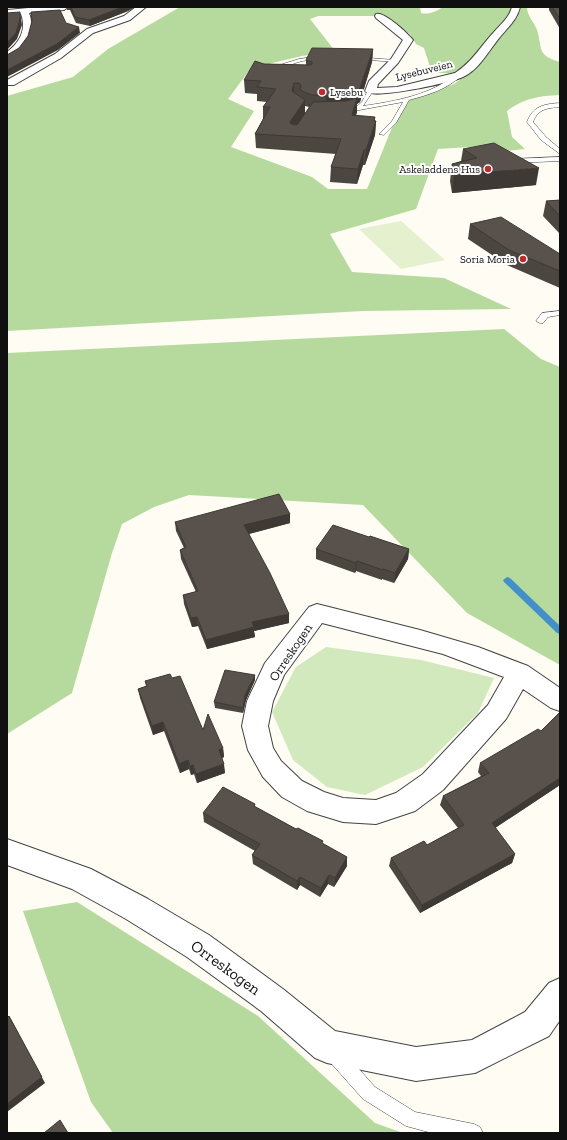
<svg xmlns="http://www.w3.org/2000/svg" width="567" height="1140" font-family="'Zilla Slab',serif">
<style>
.green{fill:#d2e8bd}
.forest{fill:#b6d99d;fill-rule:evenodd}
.pitch{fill:#e4f0ce}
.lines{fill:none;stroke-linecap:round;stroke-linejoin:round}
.stream{fill:#4390c8;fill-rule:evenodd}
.service-casing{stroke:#434343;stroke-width:1}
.minor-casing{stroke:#434343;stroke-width:2}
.service{fill:#fff;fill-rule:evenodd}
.minor{fill:#fff;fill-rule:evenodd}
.wall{fill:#4c4641;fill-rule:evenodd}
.shaded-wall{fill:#3e3935}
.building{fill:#58514c;stroke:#3e3935}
.poi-dot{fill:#bb2c30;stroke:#fff;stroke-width:1.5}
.labels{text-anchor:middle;stroke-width:4;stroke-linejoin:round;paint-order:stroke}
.far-street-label{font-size:11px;fill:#101010;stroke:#fff}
.far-poi-label{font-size:11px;fill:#101010;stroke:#fff;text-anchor:end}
.street-label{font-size:13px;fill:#101010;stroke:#fff}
.near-street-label{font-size:16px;fill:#101010;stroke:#fff}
</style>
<rect width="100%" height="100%" fill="#fefcf3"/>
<path class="green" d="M326,647L421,660L494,678L478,713L423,767L365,795L327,787L293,760L272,712L296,667Z"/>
<path class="forest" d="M180,7H420L421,13C429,15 437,11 443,7H527C527,16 534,22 537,30C543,49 536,55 560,62V95C538,96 525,98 507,111L512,137L525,149L506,151L486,146L438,149L416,209L330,234L352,272L444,278L511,309L363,311L7,331V96L73,77L108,49ZM318,16H383L410,34L416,44L424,48L431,70L438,73L468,74L454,84L402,103L367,189H328L312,177L231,147L254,111L228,99L248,72L272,63L302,56L335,51L310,19Z
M504,329L541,359L560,367V665L467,613L363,505L189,495L154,507L122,524L112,553L72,693L7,734V353Z
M77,902L258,1016L375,1123L403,1133H113L91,1102L23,911Z"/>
<path class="pitch" d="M401,221L445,260L401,269L359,229Z"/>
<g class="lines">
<path class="stream" d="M507,577L510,578L560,626V634L557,633L504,582L503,580Z"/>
<g class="service-casing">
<path id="service" d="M321,56L323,58L302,61L270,71L267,69L299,59Z
M356,57L395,60L397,61L395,62L358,59Z
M457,74L462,75C448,89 428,95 409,100L396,123L384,135L379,134L392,121L403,102L343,113L340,111L355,108L362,102L368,90L373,91L363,106C397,101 430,95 457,74Z
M560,103V107C547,108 538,109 533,122L546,137L560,149V154L541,140L527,122C533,106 544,104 560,103Z
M560,157V161L513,163L510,161L513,159Z
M560,311V315L548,317L543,323H540L536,321L542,313Z
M336,1048L342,1050L375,1087L415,1112L474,1124L480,1127L483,1133H432L406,1126L363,1099L330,1062L328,1056L330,1050Z"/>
</g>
<g class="minor-casing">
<path id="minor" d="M39,7H68L64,10L29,13C36,30 26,55 7,60V52C19,43 27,30 21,14L7,16V10Z
M136,7H146L130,20L93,33L61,58L14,85H7V80L55,54L87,29L124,16Z
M512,7H520C517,20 508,27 500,37C489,50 479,70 463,77C450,83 372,100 365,91L369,81L391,59L403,40L376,18L375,16L376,14C385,12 407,33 413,40L398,63L378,84L377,88L397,87L455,73C472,62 481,46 494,32C501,24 509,18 512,7Z
M317,604L420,630L478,647L528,666L560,688V711L551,708L523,689L506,719L443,790L415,811L376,824L343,822L307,811L282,797L263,777L248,750L242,726L247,701L265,663L309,607ZM322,623L443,654L504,677L488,705L423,774L396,793L376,800L343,798L324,792L302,781L281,761L273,748L268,726L273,701L284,675Z
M7,839L91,869L148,899L209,935L283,989L335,1031L416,1047L472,1040L525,1012L549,983L560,978V1020L549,1036L475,1073L416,1081L327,1063L315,1058L261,1011L187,957L126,919L72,889L7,865Z"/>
</g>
<use href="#service" class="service"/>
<use href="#minor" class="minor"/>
</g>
<path class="wall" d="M67,7H135L128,11L90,26L76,23L70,10H67Z
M549,7H560V29L549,10Z
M373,49L372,62L360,102L357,104V112L356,115L376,121L375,135L365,165H363L357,184L330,182L331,167L336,154L256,148L255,134L263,119V107L267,102L257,101V94L245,93L244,80L264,64L306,65V60ZM305,106L309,107L305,114Z
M463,149L536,185L452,193L450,181L452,164L461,161Z
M560,200V234L543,216L546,201Z
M470,224L560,254V288L507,265L468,239Z
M290,514V523L249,534L289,623L254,631L255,637L207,649L198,626L192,627L184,604L183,595L196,592L181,559L180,550L184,548L176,531L175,522Z
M369,537L409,549L408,559L394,583L382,579V580L356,571L355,573L316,559V549Z
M172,678L203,730L223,748L224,757L222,758L225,773L197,783L194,774L191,775L189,769L180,773L164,731L153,735L140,698L138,689L146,686L145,681Z
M255,680L246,700L243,713L215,708L214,702Z
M560,714V785L495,828L515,854L512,863L420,913L389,866L391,858L427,845L458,828L440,805L443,796L481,776L478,772L480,763L541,731Z
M255,804V807L347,857V866L334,887L328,884L320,897L300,885L297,890L253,864L252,855L255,851L204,822L203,813Z"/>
<path class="shaded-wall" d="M123,7H135L128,11L90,26L89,20Z
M20,12L22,25L17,39L7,50V43Z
M79,27L80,33L58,50L7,77V70Z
M373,49L372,62L360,102L357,104V112L352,129L326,109V96Z
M294,83V97L292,91Z
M305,100V114L290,136V122Z
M375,117V125L376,121L375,135L365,165L366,150Z
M364,150L363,165L357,184L358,169Z
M539,168L536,185L452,193L454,175Z
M290,514V523L245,535L244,525Z
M409,549L408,559L394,583L395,573Z
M357,561L356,571L355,573L356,563Z
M289,614V623L254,631L255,637L207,649L206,640L252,622Z
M197,617L198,626L192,627L191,618Z
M255,675V680L246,700L243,713V708L245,695Z
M163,722L164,731L153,735L152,726Z
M223,748L224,757L219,759V750Z
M188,760L189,769L180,773L179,764Z
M224,764L225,773L197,783L196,774Z
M193,765L194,774L191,775L190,766Z
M560,778V785L489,832L492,823Z
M515,854L512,863L420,913L422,905Z
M347,857V866L334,887L335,878Z
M329,875L328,884L320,897L321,888Z
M300,877V885L297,890V881Z
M9,1016L45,1083L7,1112V1104Z"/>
<path class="building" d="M71,7H123L89,20L75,17Z
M552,7H560V19Z
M60,10L66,23L79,27L57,44L7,70V55L19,48L28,36L32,21L31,12Z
M20,12V19L16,33L7,43V13Z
M312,48L373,49L360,88L355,93L326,96L312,95L300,90L301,85L299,83H294L292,91L305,100L290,122L291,124L297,125L313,102L346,101L357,98L352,115L375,117L374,121H376L366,150H364L358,169L331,167L341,139L255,134L270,107H263L276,89L257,87L261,81L244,80L255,61L264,64L310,65L312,64V62L306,60Z
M494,143L539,168L454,175L452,164L477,158L463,149Z
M560,200V216L546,201Z
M501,217L560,254V271L509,250L470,224Z
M279,494L290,514L244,525L270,573L289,614L252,622L254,627L206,640L197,617L191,618L183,595L198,591L180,550L186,547L175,522Z
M333,525L369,537L370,536L409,549L395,573L383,569V570L357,561L356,563L316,549Z
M225,670L255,675L245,695L243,708L214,702Z
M170,674L172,678L180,676L203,730L208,714L223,748L219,750L224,764L196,774L193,765L190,766L188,760L179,764L163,722L152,726L138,689L147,686L145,681Z
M559,713L560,714V778L492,823L515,854L422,905L391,858L424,841L427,845L464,825L443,796L489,773L480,763L538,729L541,731Z
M223,787L255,804L254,806L296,829L298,828L323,841L322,843L347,857L335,878L329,875L321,888L300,877L297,881L252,855L260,844L203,813Z
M9,1016L42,1077L7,1104V1018Z
M60,1120L68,1133H44Z"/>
<g class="poi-dot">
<circle cx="322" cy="92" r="4"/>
<circle cx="488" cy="169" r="4"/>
<circle cx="523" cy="259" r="4"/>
</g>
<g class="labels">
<g class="far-street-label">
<text transform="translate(424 70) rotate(-14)" y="4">Lysebuveien</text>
</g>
<g class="far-poi-label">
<text x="330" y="96" text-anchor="start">Lysebu</text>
<text x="480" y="173">Askeladdens Hus</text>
<text x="515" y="263">Soria Moria</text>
</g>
<g class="street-label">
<text transform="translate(290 652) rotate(-56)" y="5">Orreskogen</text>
</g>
<g class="near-street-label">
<text transform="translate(226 967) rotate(36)" y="6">Orreskogen</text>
</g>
</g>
<rect width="567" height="1140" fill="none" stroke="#101010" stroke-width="16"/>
</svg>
